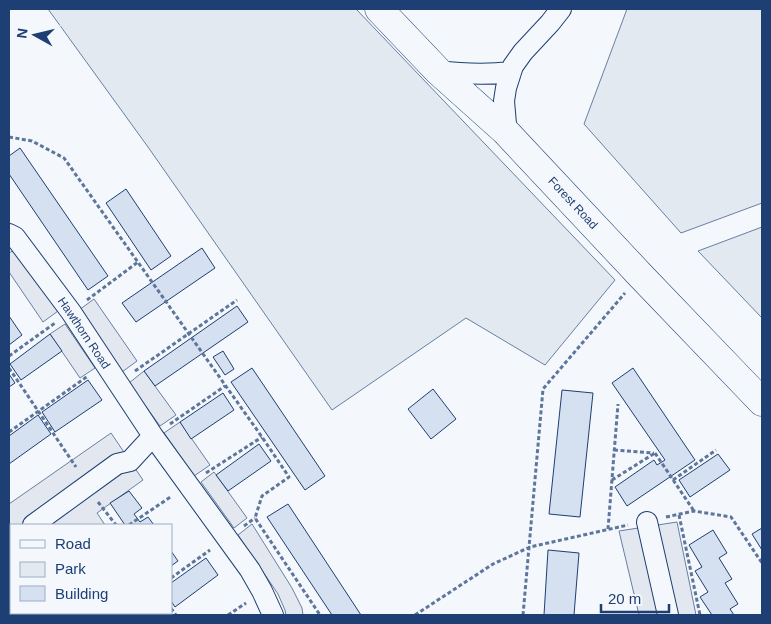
<svg xmlns="http://www.w3.org/2000/svg" width="771" height="624" font-family="Arial,sans-serif">
<style>
.green{fill:#e3e9f0;stroke:#687fa3}
.parking{fill:#e3e8f0;stroke:#687fa3}
.building{fill:#d5e0f0;stroke:#1d3f73}
.lines{fill:none;stroke-linecap:round;stroke-linejoin:round}
.street-casing{stroke:#1d3f73;stroke-width:22}
.secondary-casing{stroke:#1d3f73;stroke-width:29}
.path{stroke:#5e769c;stroke-width:3;stroke-dasharray:4 2.5;stroke-linecap:butt}
.street{stroke:#f4f7fb;stroke-width:20}
.secondary{stroke:#f4f7fb;stroke-width:28}
.labels{text-anchor:middle;stroke-width:4;stroke-linejoin:round;paint-order:stroke}
.street-label{font-size:12px;fill:#1d3f73;stroke:#f4f7fb}
</style>
<rect width="100%" height="100%" fill="#f4f7fb"/>
<path class="green" d="M48,9H356L615,280L545,365L466,318L332,410L148,147Z
M627,9H762V203L681,233L584,124Z
M762,227V318L698,251Z"/>
<path class="parking" d="M14,250L58,311L43,322L9,272V253Z
M94,299L137,361L122,372L79,310Z
M65,324L95,368L80,378L50,334Z
M144,371L176,415L160,426L129,383Z
M180,422L210,465L194,476L164,433Z
M111,433L143,480L97,513L105,525L11,526L9,522V504Z
M214,472L247,518L234,528L201,482Z
M677,522L696,615H639L619,531Z
M252,524L292,588L302,608L303,615H286L285,610L278,594L238,535Z"/>
<path class="building" d="M20,148L108,276L88,290L9,174V156Z
M126,189L171,256L151,270L106,203Z
M202,248L215,268L136,322L122,303Z
M237,306L248,322L155,386L144,371Z
M9,316L22,335L9,345Z
M50,334L62,351L21,380L10,364Z
M223,351L234,369L225,375L213,357Z
M252,368L325,476L305,490L231,382Z
M633,368L695,460L627,506L615,487L654,460L657,465L665,460L612,383Z
M9,374L15,383L9,387Z
M88,380L102,400L55,432L42,412Z
M433,389L456,419L431,439L408,409Z
M562,390L593,393L580,517L549,514Z
M223,393L234,410L191,439L180,422Z
M38,415L51,434L9,464V436Z
M259,444L271,461L228,491L216,475Z
M718,454L730,470L690,497L679,480Z
M129,491L142,508L134,514L140,522L148,517L154,525H125L110,503Z
M288,504L361,615H332L267,517Z
M762,528V550L752,534Z
M713,530L727,553L719,558L732,579L725,583L738,604L730,609L734,615H712L700,597L708,592L695,571L702,567L689,545Z
M548,550L579,553L574,615H544Z
M171,551L178,561L171,566Z
M206,558L218,575L175,607L171,601V583Z
M11,612V613H52L49,615H9V614Z"/>
<g class="lines">
<g class="street-casing">
<path id="street" d="M438,71C463,74 486,75 511,72
M505,131L506,124L504,101L506,88L513,66L523,52L550,23L561,9
M9,234L15,237L71,312L153,436L250,570L262,591L273,615
M647,522L668,615
M33,525L117,464L130,461L153,436"/>
</g>
<g class="secondary-casing">
<path id="secondary" d="M379,9L438,71L505,131L641,276L762,402"/>
</g>
<path class="path" d="M9,137L32,141L64,158L262,437L289,477L262,496L255,518L320,615
M87,300L138,262
M9,356L55,323
M9,368L76,467
M135,371L237,300
M170,424L225,386
M9,432L88,376
M614,450L654,453
M655,453L694,511
M206,473L262,437
M612,480L655,453
M673,480L716,450
M98,502L116,525
M679,515L700,615
M666,517L694,511L731,517L762,563
M129,525L172,496
M244,526L255,518
M608,529L618,404
M11,547L9,550L11,551
M171,578L210,550
M171,608L176,615
M9,610L11,608
M68,613L70,615
M118,615L122,613
M228,615L246,603
M415,615L493,564L530,547L628,525
M523,615L543,389L625,293"/>
<use href="#street" class="street"/>
<use href="#secondary" class="secondary"/>
</g>
<g class="labels">
<g class="street-label">
<text transform="translate(573 203) rotate(47)" y="4">Forest Road</text>
<text transform="translate(84 333) rotate(56)" y="4">Hawthorn Road</text>
</g>
</g>
<rect width="771" height="624" fill="none" stroke="#1d3f73" stroke-width="20"/>
<rect x="10" y="524" width="162" height="90" fill="#f4f7fb" stroke="#9eadc5"/>
<rect x="20" y="540" width="25" height="8" fill="#f4f7fb" stroke="#9eadc5"/>
<text x="55" y="549" font-size="15" fill="#1d3f73">Road</text>
<rect x="20" y="562" width="25" height="15" fill="#e3e9f0" stroke="#9eadc5"/>
<text x="55" y="574" font-size="15" fill="#1d3f73">Park</text>
<rect x="20" y="586" width="25" height="15" fill="#d5e0f0" stroke="#9eadc5"/>
<text x="55" y="599" font-size="15" fill="#1d3f73">Building</text>
<g transform="translate(35 35) rotate(278)" stroke="#f4f7fb" stroke-width="4" paint-order="stroke">
<path d="M0-4L9 19L0 12L-9 19Z" fill="#1d3f73"/>
<text y="-8" font-size="14" font-weight="bold" text-anchor="middle" fill="#1d3f73">N</text>
</g>
<path d="M601 604v8h68v-8" fill="none" stroke="#1d3f73" stroke-width="2.5"/>
<text x="608" y="604" font-size="15" fill="#1d3f73" stroke="#f4f7fb" stroke-width="4" paint-order="stroke">20 m</text>
</svg>
